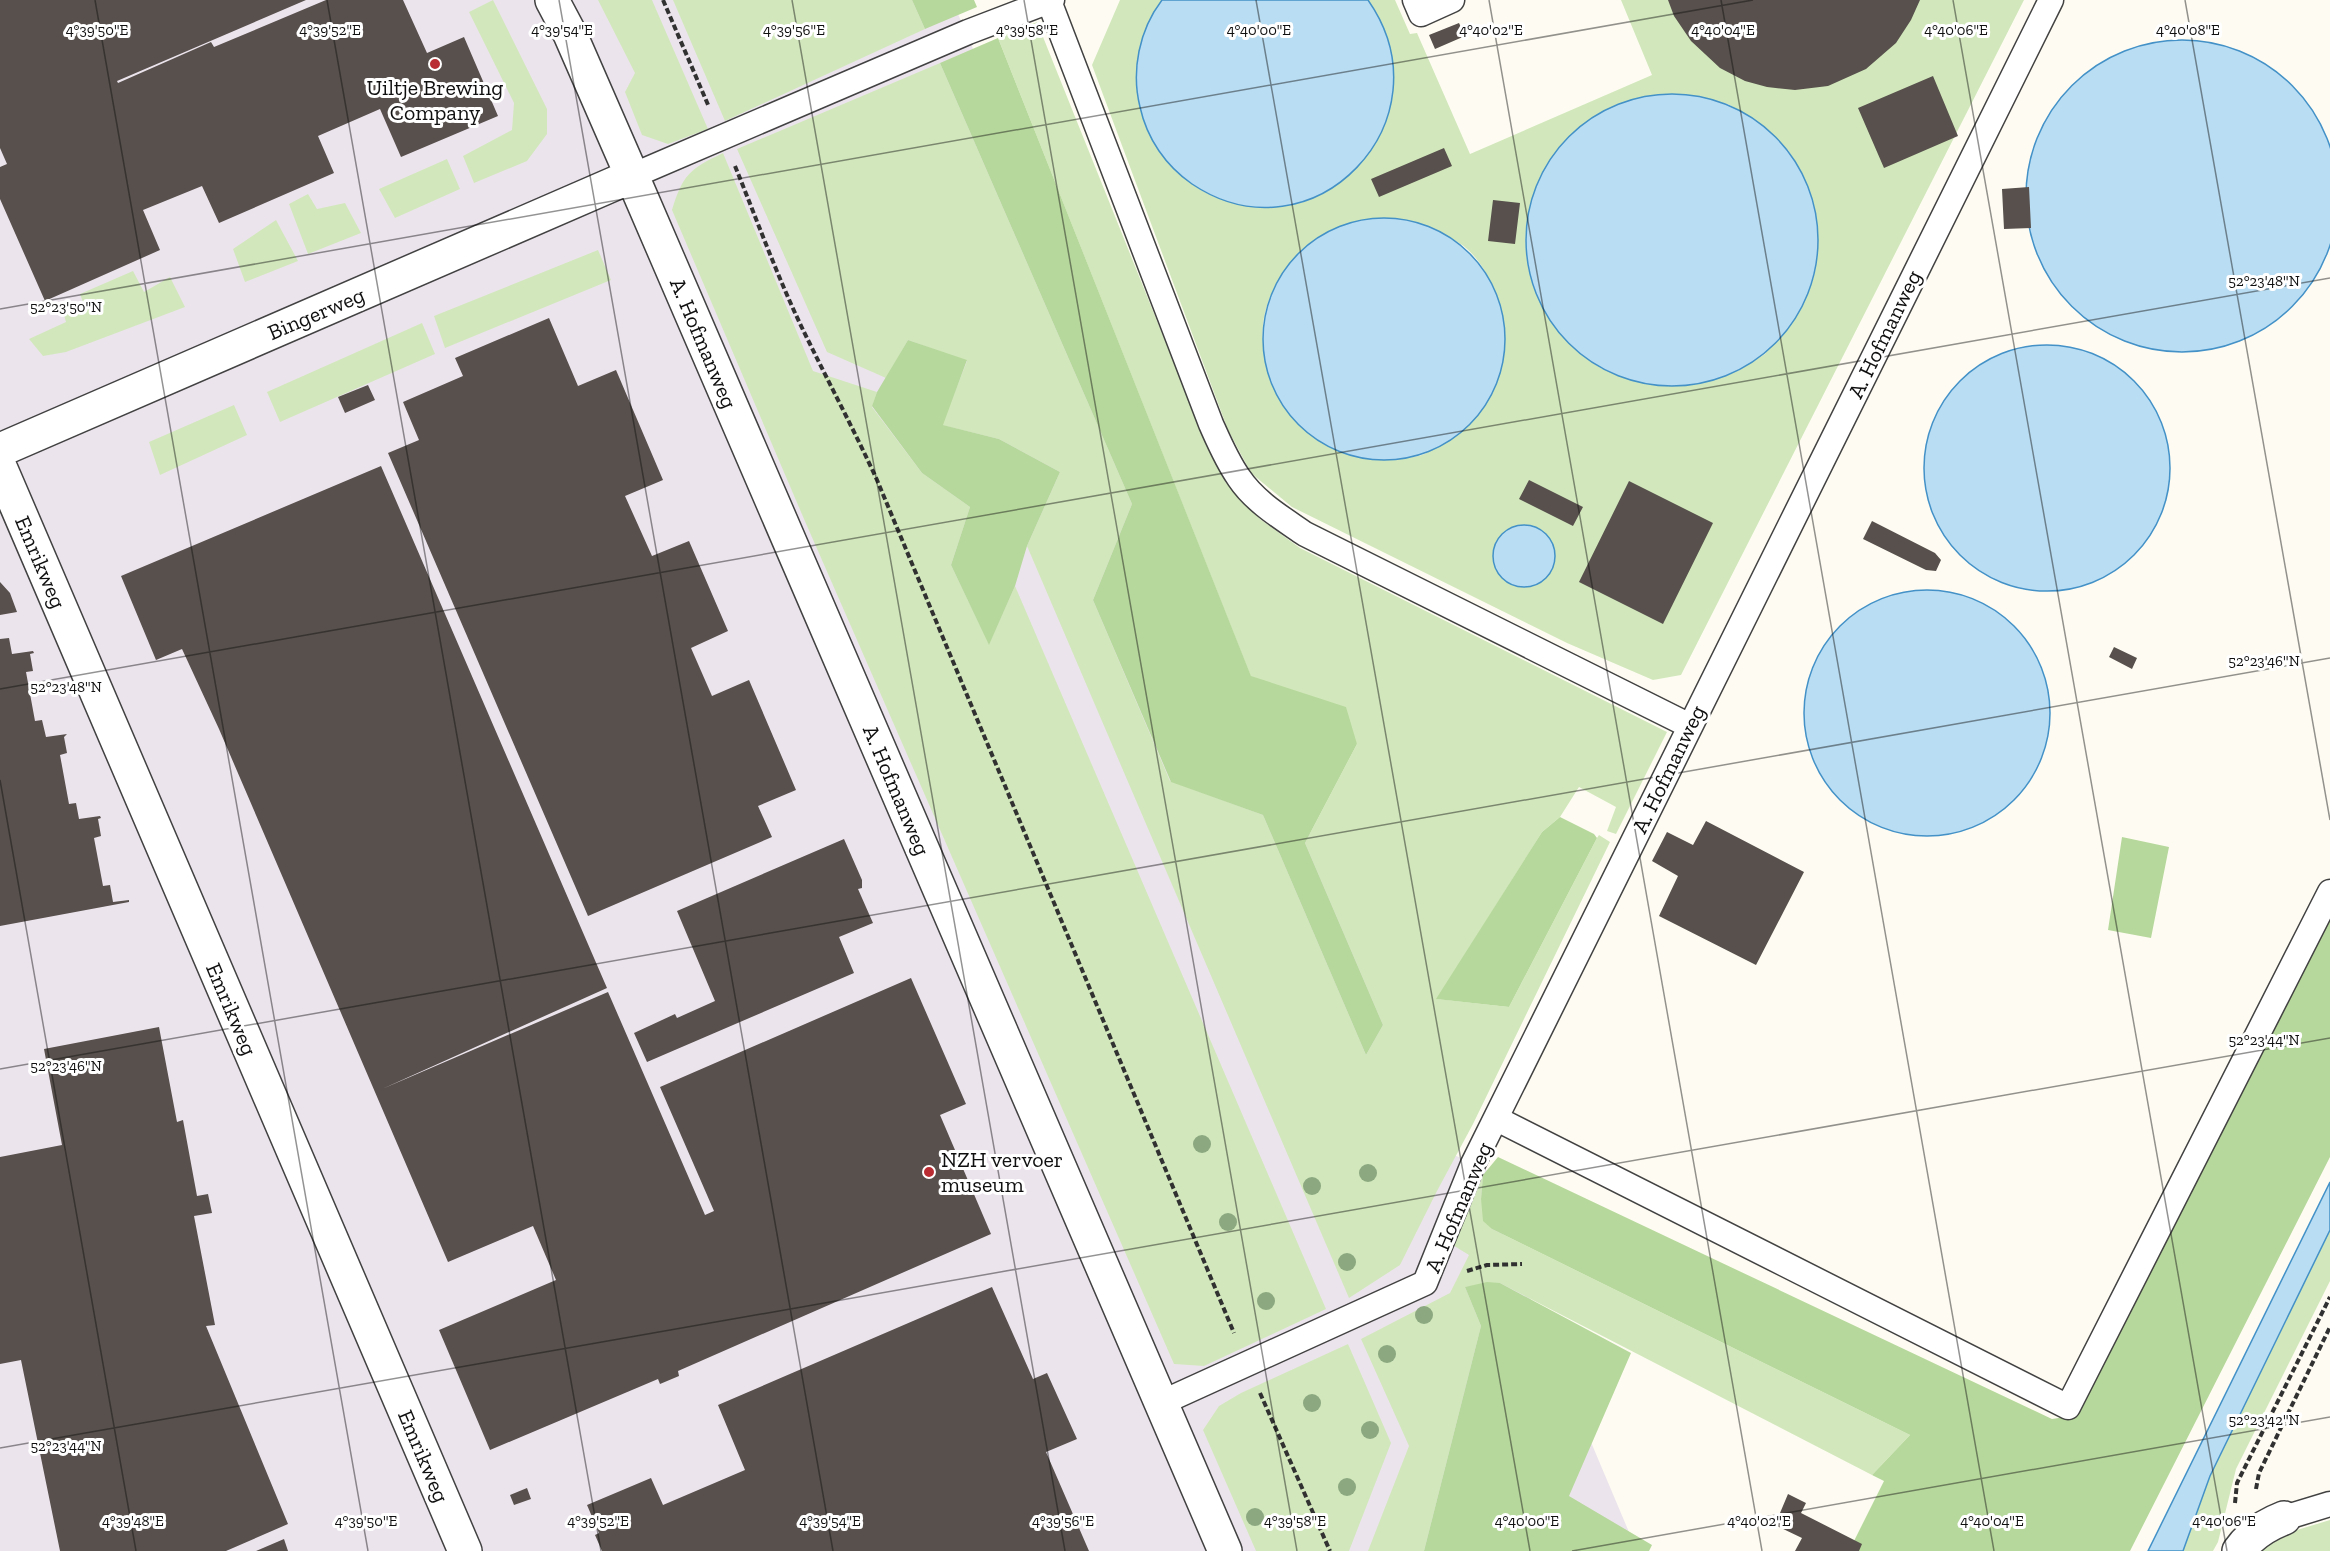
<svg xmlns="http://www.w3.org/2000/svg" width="2330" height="1551" font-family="'Zilla Slab',serif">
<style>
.industrial{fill:#ece4ed}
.green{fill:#d2e8bc;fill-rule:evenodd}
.forest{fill:#b7d89c}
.water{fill:#b9ddf3;stroke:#4391c7;stroke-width:1.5}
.building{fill:#57504c}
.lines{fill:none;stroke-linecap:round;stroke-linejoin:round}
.lane-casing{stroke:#424242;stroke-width:27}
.street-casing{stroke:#424242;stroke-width:36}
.path{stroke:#313131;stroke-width:4;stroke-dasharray:6 3;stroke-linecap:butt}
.lane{stroke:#fff;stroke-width:24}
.street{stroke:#fff;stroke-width:33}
.tree{fill:#8ca880}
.ticks{fill:none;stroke:#0f0f0f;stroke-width:1.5;stroke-opacity:0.45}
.poi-dot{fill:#b92d32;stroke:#fff;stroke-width:2}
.labels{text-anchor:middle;stroke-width:6;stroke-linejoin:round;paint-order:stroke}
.poi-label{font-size:22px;fill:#0f0f0f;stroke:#fff}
.street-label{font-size:22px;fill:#0f0f0f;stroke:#fff}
.ticks-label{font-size:15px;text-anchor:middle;fill:#0f0f0f;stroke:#fff;stroke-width:6;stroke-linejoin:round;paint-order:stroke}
</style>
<rect width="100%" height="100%" fill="#fefcf2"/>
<path class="industrial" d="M0,0H952L1448,1152L1493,1173V1210L1637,1551H0Z"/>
<path class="green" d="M493,0L547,109V134L527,161L474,183L463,156L512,130L514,103L469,12Z
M598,0H652L708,129L668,144L642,135L625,92L635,73Z
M673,0H912L925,29L725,121Z
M1120,0H1162C1155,10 1152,21 1147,33C1137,63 1132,81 1142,113C1153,150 1181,184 1218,198C1227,202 1239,202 1250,203C1258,204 1268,206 1277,206C1308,207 1336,187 1356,166C1376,146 1387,127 1391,99C1396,62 1389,31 1368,0H1395L1410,34L1417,33L1470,154L1652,75L1621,0H2024L1681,675L1653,680L1567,643L1292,507L1251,473L1228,430L1092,65ZM1664,94L1686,95L1728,104L1756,121L1788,150L1799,168L1812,198L1818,251L1815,272L1812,283L1765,354L1738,371L1602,369C1539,329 1507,258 1537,186C1546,165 1558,145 1576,130C1584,124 1595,120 1604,115C1627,103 1639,97 1664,94ZM1377,218C1401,225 1429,229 1452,239C1486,254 1507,310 1504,344C1504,348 1505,354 1503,357C1497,371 1482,385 1472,397C1463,409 1440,443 1430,451C1419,459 1399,458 1386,459C1364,460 1345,454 1325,443C1292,424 1283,409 1273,373C1270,364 1265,353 1263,343C1258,297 1293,248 1333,229C1347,223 1363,220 1377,218Z
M1037,22L1206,443L1226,483L1260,519L1300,548L1667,732L1616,834L1607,831L1616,807L1579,787L1560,817L1542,832L1437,999L1509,1007L1597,838L1599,835L1610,842L1473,1124L1437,1191L1400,1265L1349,1298L1027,546L1060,472L999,439L942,425L967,361L908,340L886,378L827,352L737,149L940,63L1132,504L1093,600L1170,781L1263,815L1366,1055L1383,1025L1305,843L1357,744L1272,684L1251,677L998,38Z
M723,153L813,371L877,392L872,407L922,473L970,507L951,565L989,644L1015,586L1326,1309L1204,1366L1174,1364L804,519L672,210C683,174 690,169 723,153Z
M447,159L460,189L395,218L379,189Z
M308,194L317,209L345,203L361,233L308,254L289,204Z
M276,220L298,261L245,282L233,249Z
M598,250L611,280L445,348L434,316Z
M133,271L144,292L170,277L185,307L66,352L43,356L29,339L66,322L63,312L83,302L80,294Z
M422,323L435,354L280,422L267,392Z
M234,405L247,435L160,475L149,442Z
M1483,1175L1481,1199L1492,1229L1910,1435L1872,1475L1500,1283L1465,1287L1481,1326L1424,1551H1368L1409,1446L1361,1339L1450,1293L1469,1255L1451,1244L1465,1207Z
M2330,1230V1281L2236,1469L2218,1542L2213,1551H2183L2210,1476Z
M1348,1344L1391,1443L1349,1551H1256L1203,1430L1219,1406L1241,1393Z
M2330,1520V1551H2252L2274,1537Z"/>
<path class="forest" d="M912,0H974L977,7L925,29Z
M998,38L1251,676L1346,707L1357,744L1305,843L1383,1025L1366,1055L1263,815L1171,782L1093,600L1132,504L940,63Z
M908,340L967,360L943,425L999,439L1060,472L1027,546L1015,586L989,645L951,565L970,507L922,473L872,406L877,392Z
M1560,817L1594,834L1597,838L1509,1007L1436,999L1542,832Z
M2122,837L2169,847L2151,938L2108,930Z
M2330,913V1157L2130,1551H1849L1884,1481L1872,1475L1910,1435L1492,1229L1483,1221L1481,1199L1483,1175L1498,1157L2052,1419L2065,1417Z
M1487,1282L1500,1283L1631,1353L1569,1496L1652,1545L1649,1551H1424L1481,1326L1465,1287Z"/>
<path class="water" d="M1162,0H1368C1452,120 1313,265 1192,184C1166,166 1147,139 1140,107C1131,71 1139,30 1162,0Z
M2026 196a156 156 0 1 1 312 0a156 156 0 1 1-312 0Z
M1526 240a146 146 0 1 1 292 0a146 146 0 1 1-292 0Z
M1263 339a121 121 0 1 1 242 0a121 121 0 1 1-242 0Z
M1924 468a123 123 0 1 1 246 0a123 123 0 1 1-246 0Z
M1493 556a31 31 0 1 1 62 0a31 31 0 1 1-62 0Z
M1804 713a123 123 0 1 1 246 0a123 123 0 1 1-246 0Z
M2330,1182V1230L2210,1476L2183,1551H2148Z"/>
<path class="building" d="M0,0H306L117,81L118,83L211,42L214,47L326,0H403L427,53L464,37L498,116L401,157L380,109L318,136L334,173L219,223L202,186L143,210L160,250L45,301L0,199V167L7,164L0,148Z
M1668,0H1920L1911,20L1896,43L1866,69L1828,86L1795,90L1767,87L1745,81L1720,68L1691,41L1674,16Z
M1459,23L1465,36L1435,49L1429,35Z
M1933,76L1958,136L1884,168L1858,108Z
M1444,148L1452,166L1379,197L1371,179Z
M2029,187L2031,228L2004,229L2002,189Z
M1493,200L1520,203L1515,244L1488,241Z
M549,318L578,386L616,370L663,480L625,496L652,556L689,541L728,631L691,648L712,696L749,680L796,790L758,806L772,837L588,916L388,453L419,440L403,402L463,376L455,358Z
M368,385L375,400L345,413L338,397Z
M381,466L607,988L382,1089L608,992L705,1215L714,1211L660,1087L911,978L966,1104L940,1115L991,1234L678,1371L679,1376L660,1384L658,1379L490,1450L439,1330L556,1280L533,1226L448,1262L219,729L182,649L156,660L121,576Z
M1529,480L1583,507L1573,526L1519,499Z
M1629,481L1713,523L1663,624L1579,582Z
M1872,521L1935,553L1941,560L1936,571L1926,570L1863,539Z
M0,582L10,593L17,612L0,615Z
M9,638L12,654L33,651L34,653L30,654L33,671L26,672L35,721L42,720L46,737L67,734L64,737L67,753L60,755L69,804L76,803L79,819L100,816L101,818L98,819L101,836L94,838L103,886L110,885L113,902L129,900V902L0,926V639Z
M2114,647L2137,658L2132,669L2109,657Z
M1706,821L1804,872L1756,965L1659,916L1678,876L1652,861L1667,832L1693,845Z
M844,839L862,880V888L858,889L873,923L839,937L854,973L647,1062L634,1033L675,1014L677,1018L715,1001L677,911Z
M159,1027L177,1122L183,1120L197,1196L208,1194L212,1213L194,1216L215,1325L206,1326L288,1524L226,1551H60L21,1360L0,1364V1157L62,1145L44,1049Z
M992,1287L1033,1379L1047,1373L1077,1439L1046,1452L1089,1551H602L595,1535L599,1533L587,1505L651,1478L663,1505L745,1470L718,1405Z
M527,1488L531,1499L514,1505L510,1495Z
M1788,1494L1806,1503L1801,1513L1862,1544L1859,1551H1795L1802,1538L1775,1525Z
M284,1539L288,1551H256Z"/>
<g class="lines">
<g class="lane-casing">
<path id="lane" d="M1415,0L1421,14L1452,0
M1049,1L1211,424C1219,442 1227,461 1239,478C1255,502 1282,518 1305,534L1690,726
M632,176L968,32L1052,0
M1497,1119L2068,1407L2330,892
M1161,1403L1425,1283L1473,1164L2051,0
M2284,1518L2330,1504"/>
</g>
<g class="street-casing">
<path id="street" d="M552,0L570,34L632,176L1225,1551
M0,450L632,176
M0,467L465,1551
M2239,1551C2250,1535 2266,1525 2284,1518"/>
</g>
<path class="path" d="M663,0L709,107
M735,166C759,225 781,287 810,344C832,389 856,434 877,480L1234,1333
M1467,1271L1487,1265L1522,1264
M1260,1393L1330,1551
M2256,1489L2259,1473L2330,1327
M2235,1503L2237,1483L2330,1297"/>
<use href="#lane" class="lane"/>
<use href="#street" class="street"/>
</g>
<g class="tree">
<circle cx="1202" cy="1144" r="9"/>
<circle cx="1368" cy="1173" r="9"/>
<circle cx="1312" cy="1186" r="9"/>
<circle cx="1228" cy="1222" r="9"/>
<circle cx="1347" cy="1262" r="9"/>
<circle cx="1266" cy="1301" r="9"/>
<circle cx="1424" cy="1315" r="9"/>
<circle cx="1387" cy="1354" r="9"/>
<circle cx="1312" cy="1403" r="9"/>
<circle cx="1370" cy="1430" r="9"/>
<circle cx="1347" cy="1487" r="9"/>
<circle cx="1255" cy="1517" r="9"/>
</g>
<path class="ticks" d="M95,0L368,1551M327,0L601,1551M559,0L833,1551M792,0L1065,1551M1024,0L1297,1551M1256,0L1530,1551M1489,0L1762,1551M1721,0L1994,1551M1953,0L2227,1551M2185,0L2330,820M0,309L1753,0M0,689L2330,278M0,780L136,1551M0,1069L2330,658M0,1448L2330,1038M1572,1551L2330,1417"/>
<g class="poi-dot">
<circle cx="435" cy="64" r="6"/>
<circle cx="929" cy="1172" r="6"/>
</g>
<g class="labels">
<g class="poi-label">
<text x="435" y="95">Uiltje Brewing<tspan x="435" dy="25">Company</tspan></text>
<text x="941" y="1167" text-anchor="start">NZH vervoer<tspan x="941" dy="25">museum</tspan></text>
</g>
<g class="street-label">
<text transform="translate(316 313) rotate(-23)" y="8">Bingerweg</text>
<text transform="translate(1884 334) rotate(-64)" y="8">A. Hofmanweg</text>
<text transform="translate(704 343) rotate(67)" y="8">A. Hofmanweg</text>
<text transform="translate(41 562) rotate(67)" y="8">Emrikweg</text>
<text transform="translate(1668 769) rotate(-64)" y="8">A. Hofmanweg</text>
<text transform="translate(897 790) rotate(67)" y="8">A. Hofmanweg</text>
<text transform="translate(232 1009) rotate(67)" y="8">Emrikweg</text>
<text transform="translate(1458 1207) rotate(-67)" y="8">A. Hofmanweg</text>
<text transform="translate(424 1456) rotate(67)" y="8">Emrikweg</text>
</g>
</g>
<g class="ticks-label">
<text x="97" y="35">4°39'50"E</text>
<text x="330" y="35">4°39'52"E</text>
<text x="562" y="35">4°39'54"E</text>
<text x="794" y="35">4°39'56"E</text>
<text x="1027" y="35">4°39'58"E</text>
<text x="1259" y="35">4°40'00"E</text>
<text x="1491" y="35">4°40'02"E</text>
<text x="1723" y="35">4°40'04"E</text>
<text x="1956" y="35">4°40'06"E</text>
<text x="2188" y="35">4°40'08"E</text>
<text x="2264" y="286">52°23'48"N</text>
<text x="66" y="312">52°23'50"N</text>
<text x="2264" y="666">52°23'46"N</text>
<text x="66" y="692">52°23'48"N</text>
<text x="2264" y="1045">52°23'44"N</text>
<text x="66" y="1071">52°23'46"N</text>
<text x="2264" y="1425">52°23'42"N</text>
<text x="66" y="1451">52°23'44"N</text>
<text x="133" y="1526">4°39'48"E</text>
<text x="366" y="1526">4°39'50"E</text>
<text x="598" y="1526">4°39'52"E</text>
<text x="830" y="1526">4°39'54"E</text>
<text x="1063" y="1526">4°39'56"E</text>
<text x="1295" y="1526">4°39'58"E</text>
<text x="1527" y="1526">4°40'00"E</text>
<text x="1759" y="1526">4°40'02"E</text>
<text x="1992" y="1526">4°40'04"E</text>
<text x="2224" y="1526">4°40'06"E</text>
</g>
</svg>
